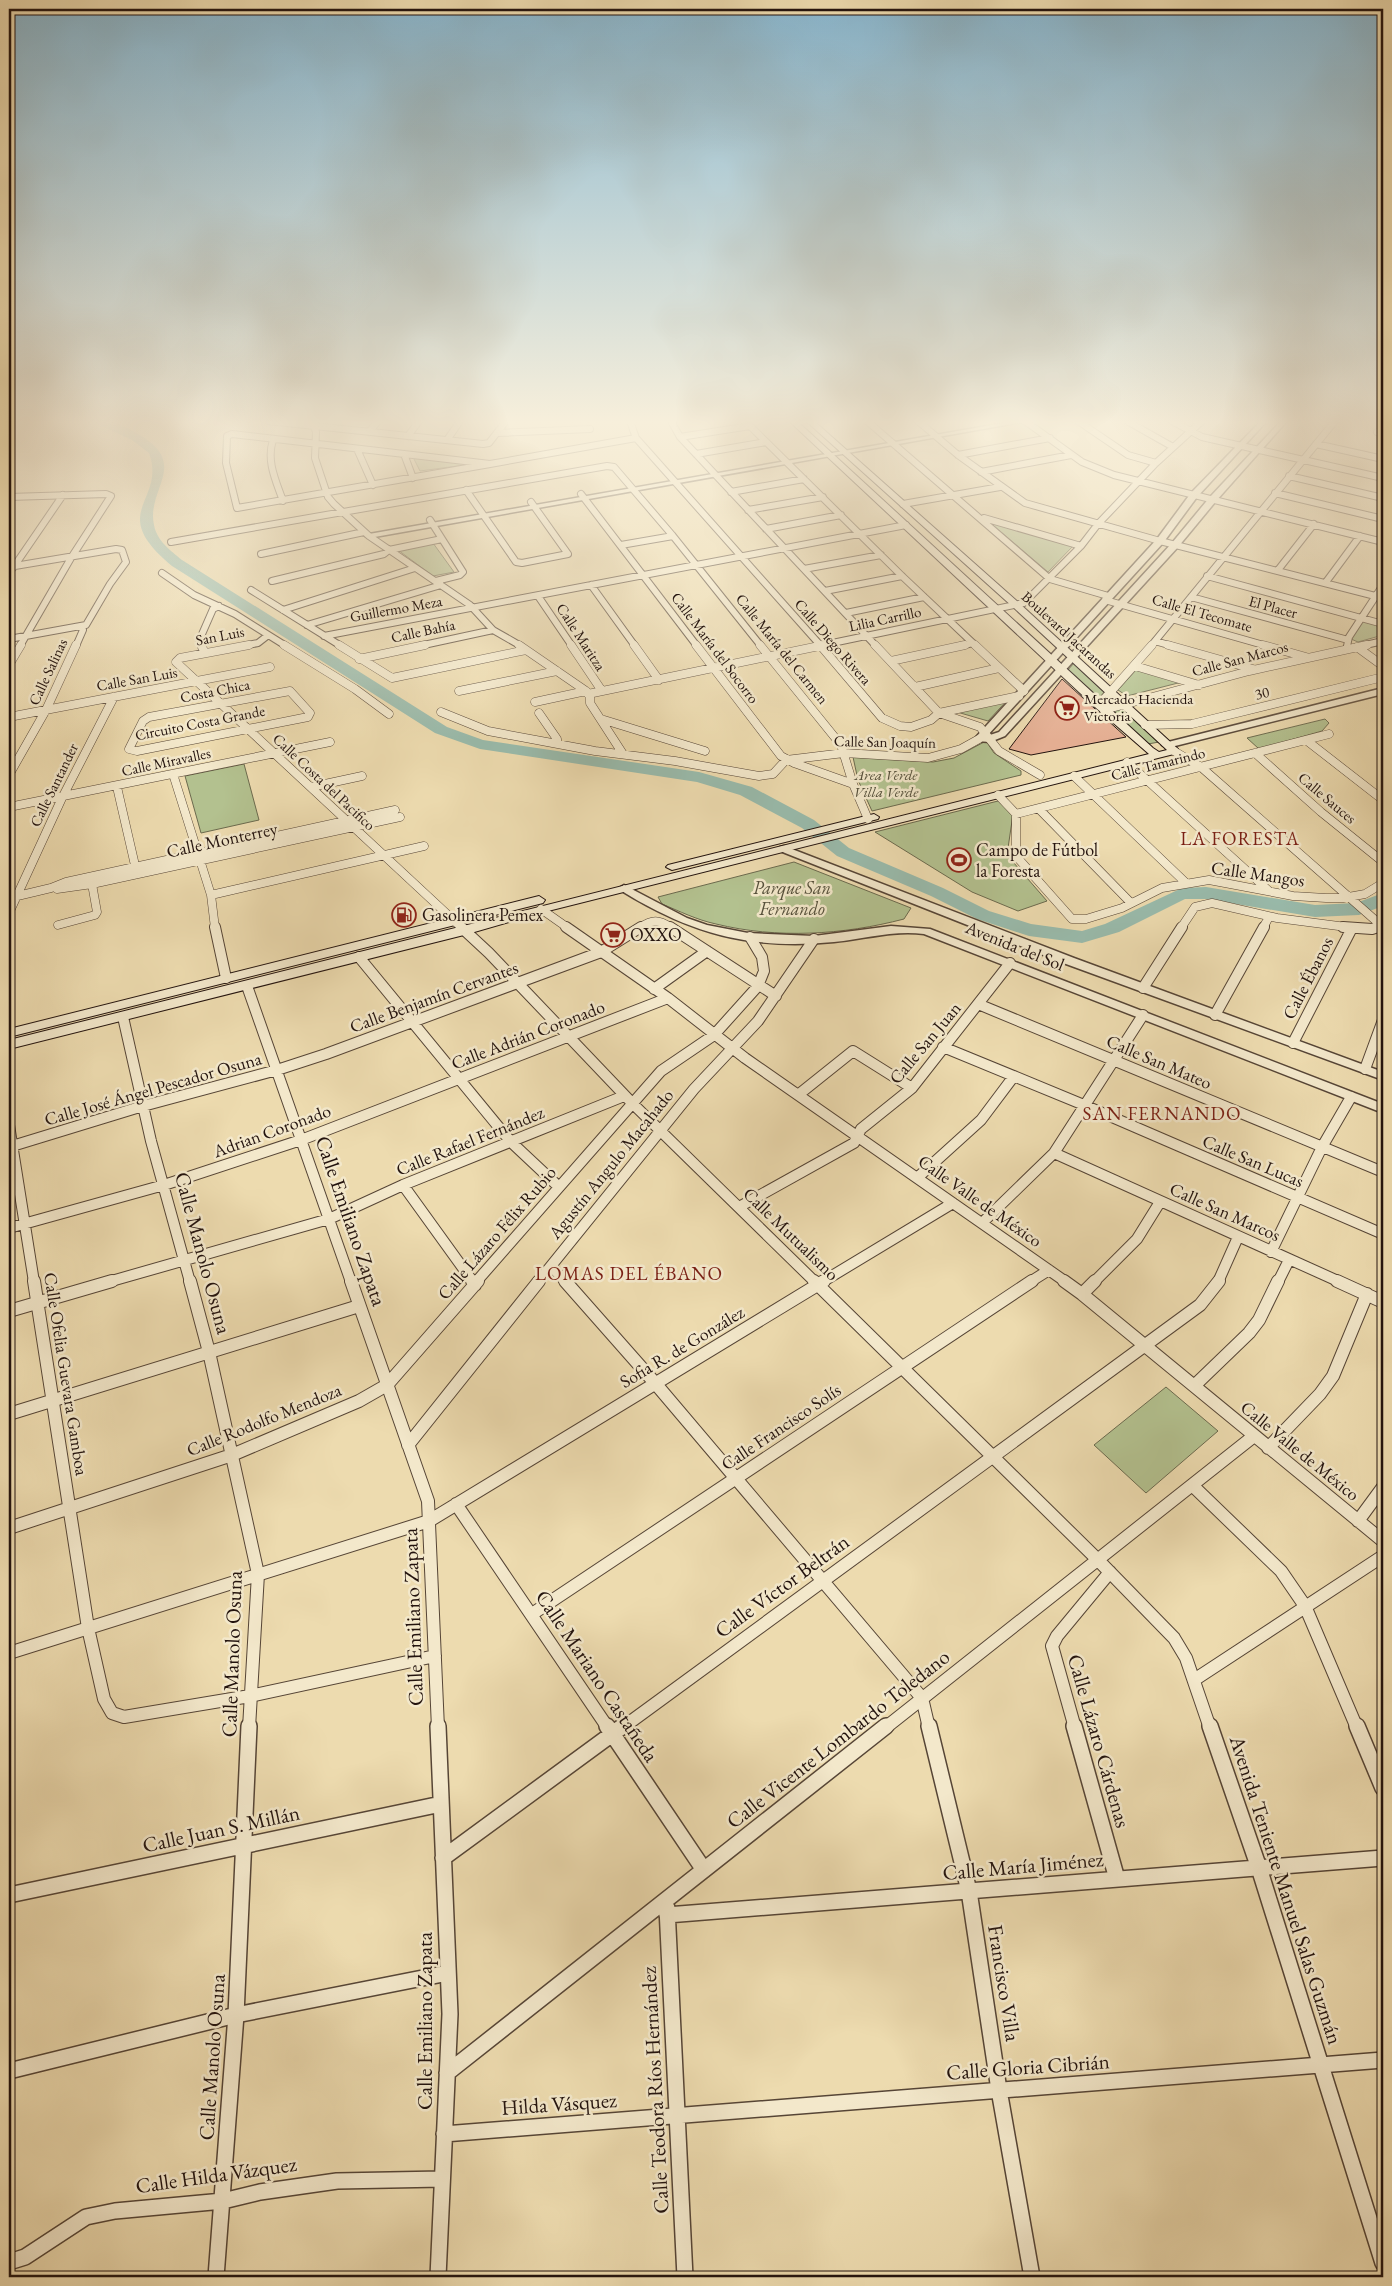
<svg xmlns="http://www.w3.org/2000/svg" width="1392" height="2286" font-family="'EB Garamond',serif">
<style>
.green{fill:#b3c18f;stroke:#6b6a4e}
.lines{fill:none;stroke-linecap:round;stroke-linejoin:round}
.river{fill:#99bbac;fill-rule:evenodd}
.building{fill:#e4ae92;stroke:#23130e}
.minor-far4-casing{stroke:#564536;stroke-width:8}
.minor-far3-casing{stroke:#564536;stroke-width:9}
.minor-far2-casing{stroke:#564536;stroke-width:12}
.minor-far1-casing{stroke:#564536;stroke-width:14}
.minor-casing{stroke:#564536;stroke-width:18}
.tertiary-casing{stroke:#564536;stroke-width:3}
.secondary-casing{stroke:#23130e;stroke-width:2}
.minor-far4{stroke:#f3e8cb;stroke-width:6}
.minor-far3{stroke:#f3e8cb;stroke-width:8}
.minor-far2{stroke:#f3e8cb;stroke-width:10}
.minor-far1{stroke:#f3e8cb;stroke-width:12}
.minor{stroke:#f3e8cb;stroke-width:15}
.tertiary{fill:#f3e8cb;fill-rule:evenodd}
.secondary{fill:#f3e8cb;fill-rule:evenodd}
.labels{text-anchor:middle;stroke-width:5;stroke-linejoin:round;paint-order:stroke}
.far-street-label{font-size:15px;fill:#23130e;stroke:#f3e8cb}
.far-poi-label{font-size:15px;fill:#23130e;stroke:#f3e8cb;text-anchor:start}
.far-park-label{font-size:15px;font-style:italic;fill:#55503b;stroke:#f3e8cb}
.street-label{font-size:18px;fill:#23130e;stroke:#f3e8cb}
.poi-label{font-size:18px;fill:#23130e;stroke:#f3e8cb;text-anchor:start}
.park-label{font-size:18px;font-style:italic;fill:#55503b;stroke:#f3e8cb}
.neighbourhood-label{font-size:19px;letter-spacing:1px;fill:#7a1f14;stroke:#f3e8cb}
.near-street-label{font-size:21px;fill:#23130e;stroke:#f3e8cb}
</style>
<rect width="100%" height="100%" fill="#eddbaf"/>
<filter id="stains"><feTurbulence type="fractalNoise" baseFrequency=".004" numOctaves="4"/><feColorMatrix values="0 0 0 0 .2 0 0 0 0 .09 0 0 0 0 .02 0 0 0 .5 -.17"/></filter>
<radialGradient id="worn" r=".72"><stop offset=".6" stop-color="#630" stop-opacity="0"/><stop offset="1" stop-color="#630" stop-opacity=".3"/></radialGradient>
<path class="green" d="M413,457L472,464L420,471Z
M988,521L1073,546L1048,572Z
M433,543L454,572L433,576L398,550Z
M1363,621L1383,626V635L1358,642L1351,639Z
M1074,663L1105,691L1098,699L1068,670Z
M1137,669L1182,682L1127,696L1118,690Z
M1012,695L988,721L950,710Z
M1122,707L1159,742L1148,744L1112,711Z
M1325,719L1329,723L1322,731L1259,749L1247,738Z
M986,741L994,753L1021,771V775L872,811L858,780L853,757L933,762L954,758Z
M244,764L259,820L201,833L185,776Z
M998,801L1013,814L1007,855L1047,901L1018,911L972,892L875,832Z
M794,862L911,908L904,919C843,935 777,939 716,924C697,920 679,911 662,904L658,897Z
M1166,1387L1218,1431L1146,1493L1094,1445Z"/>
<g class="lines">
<path class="river" d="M91,421C109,419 123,425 138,434C191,464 146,488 154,525C157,541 170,550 182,560L447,727L483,740L699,772L752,787L814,820L849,848L943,888L989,911L1031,924L1082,931L1105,924L1182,888L1206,887L1315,905L1356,903L1383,893V906L1359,915L1315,917L1206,899H1185L1119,932L1082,943L1029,936L977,919L931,896L837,856L802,828L740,795L697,782L480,749L435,733L172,566C105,511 167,502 149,453L132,440Z"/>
</g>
<path class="building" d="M1062,679L1126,737L1031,755L1009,749Z"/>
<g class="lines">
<g class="minor-far4-casing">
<path id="minor-far4" d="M268,421L483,444L489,443L506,421
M312,421L316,432L315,458L328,497L334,504L369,536L470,605L493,630L521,646
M630,421L636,438L821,646
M671,421L680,437L876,646
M745,421L902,576L976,646
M867,421L1050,579L1108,596
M918,421L958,455L1025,503L1160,541L1383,598
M1025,421L1082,462L1114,475L1383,542
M1078,421L1128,455L1156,463
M1127,421L1173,447
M1172,421L1202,437L1383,478
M369,432L378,421
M1377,432L1383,428
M497,433L590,429
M232,434L490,464L237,508L226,463L227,436Z
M408,436L419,421
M680,437L750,426
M273,440C266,461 276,481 283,501
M447,440L460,421
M1316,444L1383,459
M357,449L373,485
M404,454L413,478
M696,454L766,442
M958,455L1050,438
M490,464L636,438
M981,472L1071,455
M1289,476L1383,498
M466,490L516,562L522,563L568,554L531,502
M731,492L804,479
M1275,493L1383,519
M581,494L697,646
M9,497L106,494L111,496L71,558L20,646
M903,504L1000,487
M748,510L823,497
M984,518L1081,546
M430,520L463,572L460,575L436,581
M766,529L841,515
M171,542L607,466L614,467L673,536L761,646
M621,545L673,536
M261,554L364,532
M9,567L116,549L122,550L126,562L110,584L86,625L9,639
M13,568L63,495
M804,569L881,555
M1278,570L1314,524
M162,573L194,595L235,614L286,646
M1207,576L1383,624
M272,581L384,554L389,550L442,539
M1326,582L1360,536
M591,585L635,646
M251,590L341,646
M825,591L902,576
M538,596L572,646
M1191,597L1348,640
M1105,600L1267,646
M283,610L415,568
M846,613L924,597
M307,625L441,585
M324,636L906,525
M1155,641L1172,646
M76,646L83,630L81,627
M201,646L199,641L213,609L219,606
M243,646L258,643L267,636
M419,646L493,630
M818,646L1024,603L1081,546L1098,524L1156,463L1202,421
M960,646L973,643
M1151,646L1335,421
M1347,646L1349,637L1383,585
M1361,646L1383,641"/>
</g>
<g class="minor-far3-casing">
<path id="minor-far3" d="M201,645L205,653
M249,645L180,658L176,662L462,928
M284,645L355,689L389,714
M339,645L392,678L526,650
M519,645L586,691L590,696V703L623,754
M571,645L602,691
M634,645L659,680
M696,645L781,756L794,763L853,784
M760,645L841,745L853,784L868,819
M820,645L882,718L900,726L911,727L931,720L939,713L1019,696
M875,645L939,713L980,727L999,751L1040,775
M975,645L1024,691
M1168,645L1253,669
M1263,645L1306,657
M1357,647L1383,666
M359,659L425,645
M891,661L965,645
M9,665L21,645
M1135,666L1199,685
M915,687L999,668
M290,691L310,713L308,717L137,751L129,749L143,721L149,717Z
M459,691L557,671
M588,694L824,645
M535,702L586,691
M1099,705L1152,645
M1104,710L1249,671L1367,645
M441,712L488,731L595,751L675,761L759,776L773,774L786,760L844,753L928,758L961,749L979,739
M539,713L557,739V743
M9,717L270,667
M601,719L705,751
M1145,725L1192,724L1383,677
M1306,740L1383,800
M1174,751L1201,767L1383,927
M1255,753L1321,812L1383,862
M1127,762L1269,891
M173,774L211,895L215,928
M9,775L46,710L76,645
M1074,776L1186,883
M117,787L137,874
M311,787L362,776
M998,795L1016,814
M9,807L330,742
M1039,809L1131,903
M1016,814V856L1072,919H1086L1122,908L1162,888L1209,880L1293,896L1326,898H1343L1365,894L1383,883
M1016,814L1329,734
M57,889L92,884L400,817
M211,895L424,846
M9,898L51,888L66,882L395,810
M541,909L568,928
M9,913L62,798L114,697
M58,925L95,915L97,912L92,884
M639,928C653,919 658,919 672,928
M1181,928L1195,907L1212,903L1277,918L1354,928
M1263,928L1269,917
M1374,928L1383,925"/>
</g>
<g class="minor-far2-casing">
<path id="minor-far2" d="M215,927L226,978
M461,927L489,953L632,1103L815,1282
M566,927L668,998L745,1058L1066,1282
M670,927L776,996
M1343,927L1372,929L1378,927
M359,957L511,1142L559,1187
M247,986L351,1282
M1143,988L1182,927
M654,989L707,951
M978,1004L1383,1172
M1215,1015L1264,927
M123,1017L151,1141L190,1282
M1293,1043L1352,928
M943,1047L1084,1105L1383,1234
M1365,1069L1383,1020
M798,1095L853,1051L912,1088
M9,1125L34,1282
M9,1147L143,1106L277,1070L326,1054L601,952L641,927
M1054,1153L1340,1282
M917,1178L981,1120L1014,1076
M403,1185L473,1282
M739,1207L854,1143L861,1129L912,1088L1010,963
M982,1223L1054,1153L1143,1015
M9,1228L164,1185L301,1140L668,998
M1271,1252L1322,1147L1351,1097
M551,1266L566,1282
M108,1282L329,1219L403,1185L624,1096
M476,1282L661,1071L714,1035L758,986L764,971L762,957L750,937
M538,1282L694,1089L758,1021L814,939
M822,1282L953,1203
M1030,1282L1049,1270
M1094,1282L1137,1239L1160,1202
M1218,1282L1238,1237
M1278,1282L1289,1260"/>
</g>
<g class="minor-far1-casing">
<path id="minor-far1" d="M34,1281L88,1628L104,1699L112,1713L124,1717L250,1696L435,1656
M190,1281L209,1352L258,1574L249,1728
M351,1281L428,1501L438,1728
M472,1281L475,1285
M565,1281L655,1383L922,1698L929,1728
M814,1281L1097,1559L1174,1638L1186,1658L1210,1728
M1064,1281L1082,1294L1383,1541
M1337,1281L1383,1302
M1082,1294L1095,1281
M9,1311L112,1281
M1194,1386L1249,1333L1259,1320L1278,1281
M9,1414L359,1306
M408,1445L539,1281
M1268,1448L1320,1394L1333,1376L1367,1294
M1192,1485L1281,1571L1305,1606L1357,1728
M456,1504L608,1728
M1358,1521L1383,1487
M9,1528L232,1455L359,1401L387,1385L478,1281
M532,1614L1032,1281
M9,1653L429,1521L824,1281
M1194,1680L1383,1556
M622,1728L1200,1305L1219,1281
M885,1728L1254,1436
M1075,1728L1052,1646L1057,1636L1110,1572"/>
</g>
<g class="minor-casing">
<path id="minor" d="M438,1726L450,2014L438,2277
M607,1726L704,1870
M929,1726L969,1891L999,2090L1032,2277
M1074,1726L1117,1879
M1210,1726L1259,1868L1383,2263
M1357,1726L1383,1788
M443,1858L623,1726
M9,1895L441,1804
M667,1908L685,2277
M667,1915L1383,1858
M9,2071L236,2015L448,1973
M447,2073L886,1726
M444,2134L1383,2060
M9,2262L25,2257L86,2217L115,2211L223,2201L260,2192L337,2181L442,2179
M216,2277L236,2015L249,1726"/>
</g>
<g class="tertiary-casing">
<path id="tertiary" d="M1015,421H1028L369,538L365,536L369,534Z
M1261,421H1267L1197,497L1163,543L987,736L999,732L1172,543L1210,497L1281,421H1287L1216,501L1178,547L1005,736L990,742L976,741V737L1157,539L1191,493Z
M1383,688V694L1167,748L1162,745L1164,743Z
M784,846L1074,958L1383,1072V1080L1066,964L780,851V847Z
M624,885L687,918L707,925L748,933L814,936L891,926L930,929L1383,1104V1113L924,934C893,930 865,939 834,942C750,950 691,934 620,890L619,888Z"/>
</g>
<g class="secondary-casing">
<path id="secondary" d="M789,421H797L1153,748L1159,752L1167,750L1013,607L806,421H814L1019,603L1178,749V753L544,912L464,935L9,1049V1040L1149,754L1095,707Z
M874,814L879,817L878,819L672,870L666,867L668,865Z
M539,896L545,900L543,903L9,1037V1029Z"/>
</g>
<use href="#minor-far4" class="minor-far4"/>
<use href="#minor-far3" class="minor-far3"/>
<use href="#minor-far2" class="minor-far2"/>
<use href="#minor-far1" class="minor-far1"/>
<use href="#minor" class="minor"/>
<use href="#tertiary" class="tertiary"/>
<use href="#secondary" class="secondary"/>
</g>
<linearGradient id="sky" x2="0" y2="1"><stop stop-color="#88b7d0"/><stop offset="0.57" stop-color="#f7efdb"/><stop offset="1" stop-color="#f7efdb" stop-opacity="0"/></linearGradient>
<rect width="1392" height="741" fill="url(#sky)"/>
<defs>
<g id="supermarket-ring" transform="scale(1.25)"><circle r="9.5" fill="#f3e8cb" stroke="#8f2418" stroke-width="1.5"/><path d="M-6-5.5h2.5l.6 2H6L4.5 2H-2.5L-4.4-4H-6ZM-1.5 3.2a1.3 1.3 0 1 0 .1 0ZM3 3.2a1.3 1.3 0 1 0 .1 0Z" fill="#8f2418"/></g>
<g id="stadium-ring" transform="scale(1.25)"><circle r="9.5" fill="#f3e8cb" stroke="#8f2418" stroke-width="1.5"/><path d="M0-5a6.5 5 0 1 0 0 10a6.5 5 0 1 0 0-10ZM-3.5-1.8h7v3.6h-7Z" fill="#8f2418"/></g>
<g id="fuel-ring" transform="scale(1.25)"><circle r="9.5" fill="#f3e8cb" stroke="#8f2418" stroke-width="1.5"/><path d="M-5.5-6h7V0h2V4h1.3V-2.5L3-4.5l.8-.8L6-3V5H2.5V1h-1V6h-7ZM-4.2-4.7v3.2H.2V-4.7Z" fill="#8f2418"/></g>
</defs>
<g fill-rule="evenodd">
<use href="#supermarket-ring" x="1067" y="708"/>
<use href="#stadium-ring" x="959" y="860"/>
<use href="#fuel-ring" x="404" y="915"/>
<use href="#supermarket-ring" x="613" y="935"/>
</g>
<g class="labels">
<g class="far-street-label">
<text transform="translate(1273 607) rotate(15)" y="5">El Placer</text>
<text transform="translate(396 609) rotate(-10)" y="5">Guillermo Meza</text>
<text transform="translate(1202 613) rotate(16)" y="5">Calle El Tecomate</text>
<text transform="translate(885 619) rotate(-12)" y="5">Lilia Carrillo</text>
<text transform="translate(423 631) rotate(-12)" y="5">Calle Bahía</text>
<text transform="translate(1069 635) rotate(42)" y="5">Boulevard Jacarandas</text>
<text transform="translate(220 636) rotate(-11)" y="5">San Luis</text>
<text transform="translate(581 637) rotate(57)" y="5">Calle Maritza</text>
<text transform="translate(833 642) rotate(49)" y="5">Calle Diego Rivera</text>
<text transform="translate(715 648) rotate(53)" y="5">Calle María del Socorro</text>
<text transform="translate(782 649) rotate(51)" y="5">Calle María del Carmen</text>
<text transform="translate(1240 659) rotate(-15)" y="5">Calle San Marcos</text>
<text transform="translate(48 672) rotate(-65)" y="5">Calle Salinas</text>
<text transform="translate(137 679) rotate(-10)" y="5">Calle San Luis</text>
<text transform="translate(215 691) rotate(-11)" y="5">Costa Chica</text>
<text transform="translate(1262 693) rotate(-12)" y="5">30</text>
<text transform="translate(200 723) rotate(-11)" y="5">Circuito Costa Grande</text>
<text transform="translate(885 742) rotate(1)" y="5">Calle San Joaquín</text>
<text transform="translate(166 762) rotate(-12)" y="5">Calle Miravalles</text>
<text transform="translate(1158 764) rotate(-14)" y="5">Calle Tamarindo</text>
<text transform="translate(324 782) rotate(43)" y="5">Calle Costa del Pacifico</text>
<text transform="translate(54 785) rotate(-64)" y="5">Calle Santander</text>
<text transform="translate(1327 798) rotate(40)" y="5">Calle Sauces</text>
</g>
<g class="far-poi-label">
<text x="1084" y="704">Mercado Hacienda<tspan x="1084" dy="17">Victoria</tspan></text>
</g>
<g class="far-park-label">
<text x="886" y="780">Area Verde<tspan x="886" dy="17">Villa Verde</tspan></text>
</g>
<g class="street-label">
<text transform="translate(222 840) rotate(-12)" y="6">Calle Monterrey</text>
<text transform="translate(1258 874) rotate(8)" y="6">Calle Mangos</text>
<text transform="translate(1015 946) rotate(22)" y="6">Avenida del Sol</text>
<text transform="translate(1308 978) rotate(-63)" y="6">Calle Ébanos</text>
<text transform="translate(434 997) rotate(-20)" y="6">Calle Benjamín Cervantes</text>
<text transform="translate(528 1035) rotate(-21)" y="6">Calle Adrián Coronado</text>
<text transform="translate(925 1043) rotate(-50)" y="6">Calle San Juan</text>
<text transform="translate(1159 1062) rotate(23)" y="6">Calle San Mateo</text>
<text transform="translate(153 1089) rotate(-16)" y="6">Calle José Ángel Pescador Osuna</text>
<text transform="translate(272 1131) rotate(-20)" y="6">Adrian Coronado</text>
<text transform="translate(470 1141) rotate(-22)" y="6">Calle Rafael Fernández</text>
<text transform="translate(1253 1161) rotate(23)" y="6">Calle San Lucas</text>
<text transform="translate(611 1164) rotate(-51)" y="6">Agustín Angulo Macahado</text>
<text transform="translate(980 1201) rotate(35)" y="6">Calle Valle de México</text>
<text transform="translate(1225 1212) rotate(24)" y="6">Calle San Marcos</text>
<text transform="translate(497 1233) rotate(-49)" y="6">Calle Lázaro Félix Rubio</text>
<text transform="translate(791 1234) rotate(44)" y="6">Calle Mutualismo</text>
<text transform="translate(682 1347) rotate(-31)" y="6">Sofia R. de González</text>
<text transform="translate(66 1374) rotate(81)" y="6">Calle Ofelia Guevara Gamboa</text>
<text transform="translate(264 1420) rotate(-22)" y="6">Calle Rodolfo Mendoza</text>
<text transform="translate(781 1427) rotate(-34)" y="6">Calle Francisco Solís</text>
<text transform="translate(1300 1451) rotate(39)" y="6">Calle Valle de México</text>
</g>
<g class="poi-label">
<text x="976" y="856">Campo de Fútbol<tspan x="976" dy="21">la Foresta</tspan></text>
<text x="422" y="921">Gasolinera Pemex</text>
<text x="630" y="941">OXXO</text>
</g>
<g class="park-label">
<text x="792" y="894">Parque San<tspan x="792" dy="21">Fernando</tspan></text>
</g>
<g class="neighbourhood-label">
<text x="1240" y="845">LA FORESTA</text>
<text x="1162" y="1120">SAN FERNANDO</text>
<text x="629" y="1280">LOMAS DEL ÉBANO</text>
</g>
<g class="near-street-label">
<text transform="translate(351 1221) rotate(71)" y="7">Calle Emiliano Zapata</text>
<text transform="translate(203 1253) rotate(75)" y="7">Calle Manolo Osuna</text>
<text transform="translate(782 1586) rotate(-36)" y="7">Calle Víctor Beltrán</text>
<text transform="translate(413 1617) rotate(-92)" y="7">Calle Emiliano Zapata</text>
<text transform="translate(232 1654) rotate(-88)" y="7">Calle Manolo Osuna</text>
<text transform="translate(597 1676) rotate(56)" y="7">Calle Mariano Castañeda</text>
<text transform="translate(838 1739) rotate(-38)" y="7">Calle Vicente Lombardo Toledano</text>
<text transform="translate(1099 1741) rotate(74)" y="7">Calle Lázaro Cárdenas</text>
<text transform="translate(221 1829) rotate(-12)" y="7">Calle Juan S. Millán</text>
<text transform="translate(1023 1866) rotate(-5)" y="7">Calle María Jiménez</text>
<text transform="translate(1286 1890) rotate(72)" y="7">Avenida Teniente Manuel Salas Guzmán</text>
<text transform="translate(1004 1983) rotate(81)" y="7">Francisco Villa</text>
<text transform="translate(425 2021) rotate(-90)" y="7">Calle Emiliano Zapata</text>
<text transform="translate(212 2057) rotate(-86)" y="7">Calle Manolo Osuna</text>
<text transform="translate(1028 2067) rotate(-4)" y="7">Calle Gloria Cibrián</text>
<text transform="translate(655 2090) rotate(-93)" y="7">Calle Teodora Ríos Hernández</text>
<text transform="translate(559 2104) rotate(-4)" y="7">Hilda Vásquez</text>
<text transform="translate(216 2175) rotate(-8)" y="7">Calle Hilda Vázquez</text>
</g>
</g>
<rect width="1392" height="2286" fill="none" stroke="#eddbaf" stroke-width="30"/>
<rect x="10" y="10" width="1372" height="2266" fill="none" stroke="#23130e" stroke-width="2.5"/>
<rect x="15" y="15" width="1362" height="2256" fill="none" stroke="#23130e"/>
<rect width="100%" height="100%" filter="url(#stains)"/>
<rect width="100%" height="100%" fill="url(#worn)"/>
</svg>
